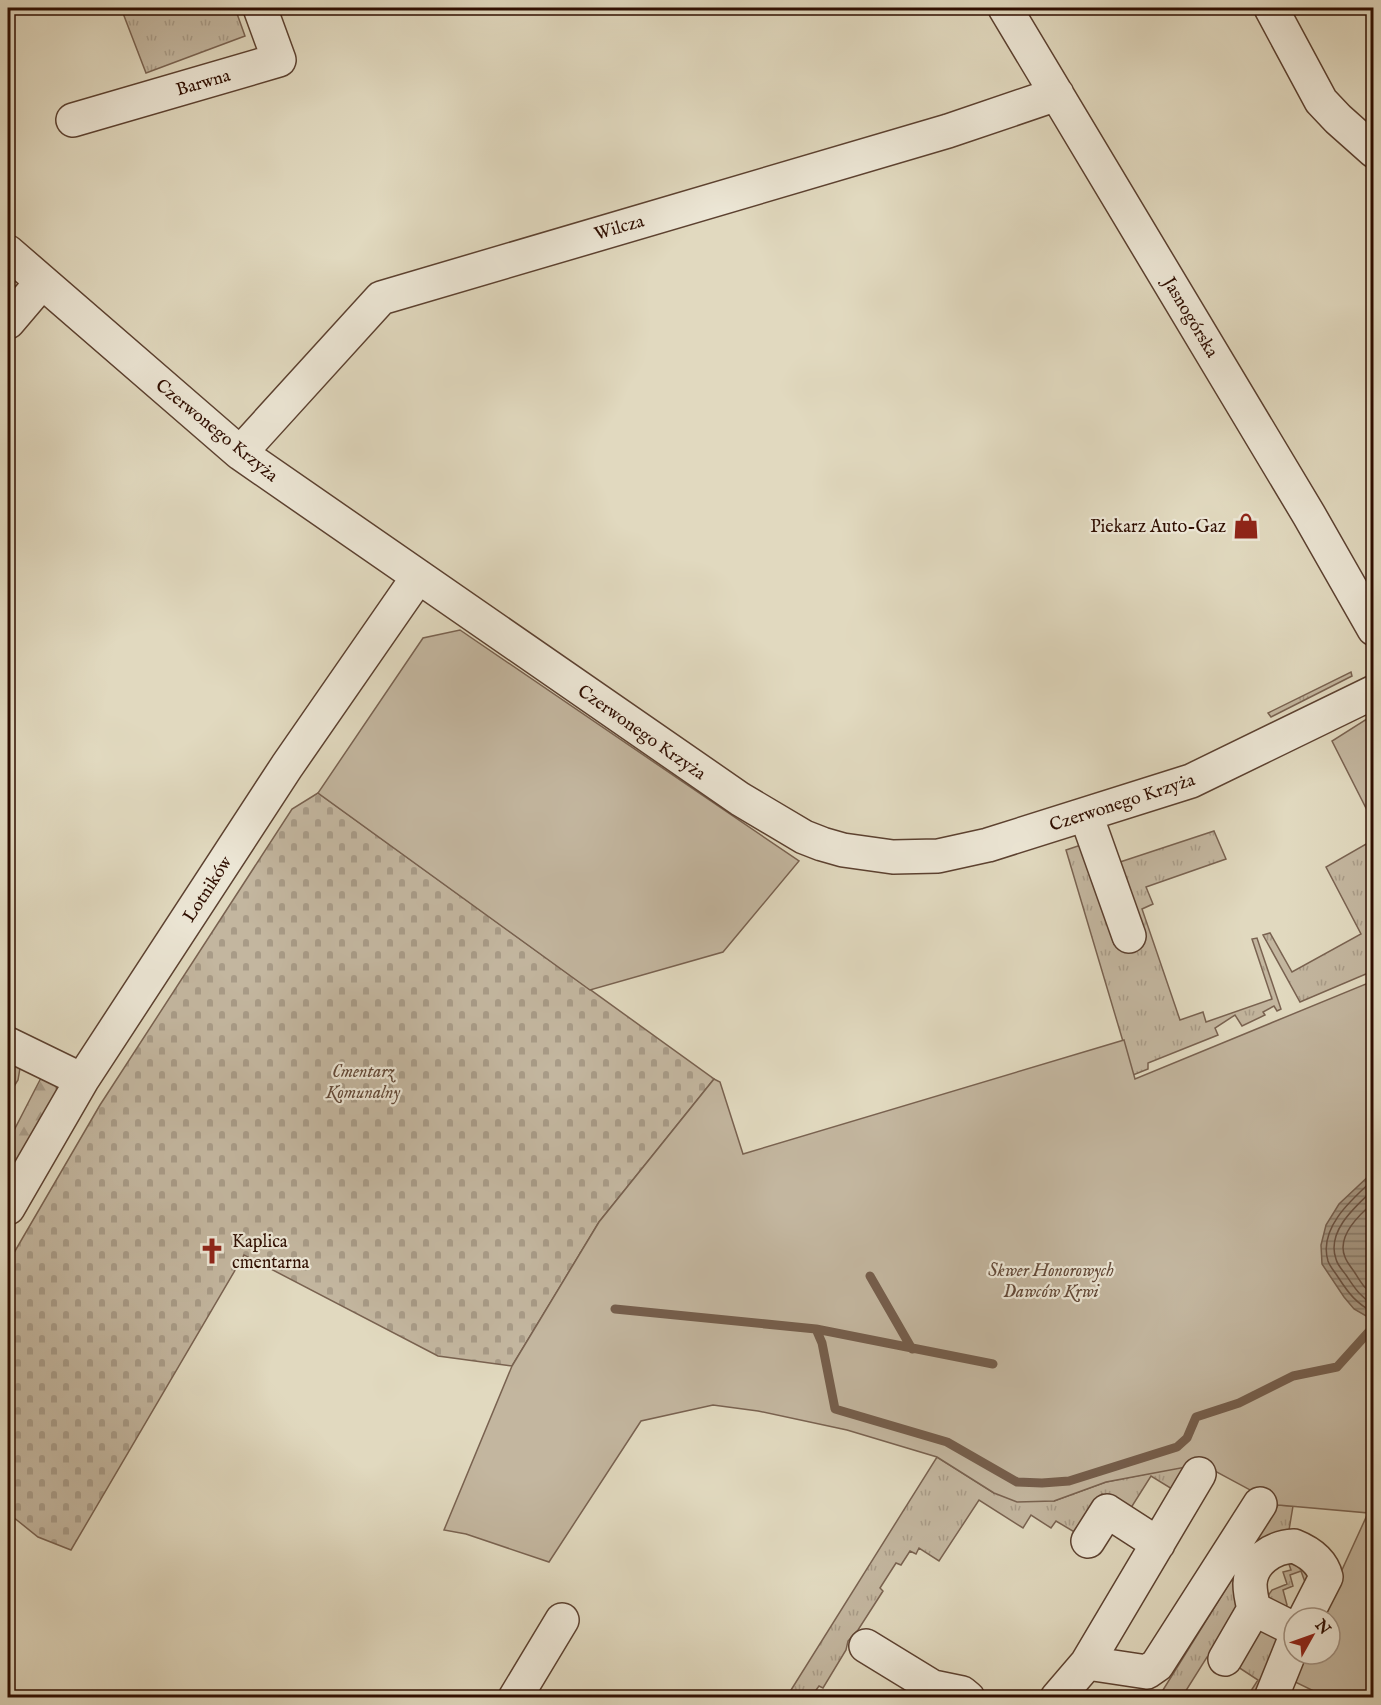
<svg xmlns="http://www.w3.org/2000/svg" width="1381" height="1705" font-family="'IM FELL English',serif">
<style>
.grass{fill:url(#grass-tufts);stroke:#796250;stroke-width:1.5}
.forest{fill:url(#forest-firs);stroke:#796250;stroke-width:1.5}
.cemetery{fill:url(#cemetery-stones);stroke:#796250;stroke-width:1.5}
.park{fill:#c3b69f;stroke:#796250;stroke-width:1.5}
.water{fill:url(#water-rules);stroke:#755e4c;stroke-width:1.5}
.lines{fill:none;stroke-linecap:round;stroke-linejoin:round}
.shore{stroke:#6a5140;stroke-width:1.5}
.stream{stroke:#755e4c;stroke-width:9}
.minor-casing{stroke:#5c4130;stroke-width:36}
.minor{stroke:#ece6d5;stroke-width:33}
.labels{text-anchor:middle;stroke-width:4.5;stroke-linejoin:round;paint-order:stroke}
.street-label{font-size:18px;fill:#2f0e01;stroke:#ece6d5}
.poi-label{font-size:18px;fill:#2f0e01;stroke:#ece6d5;text-anchor:end}
.park-label{font-size:18px;font-style:italic;fill:#634938;stroke:#ece6d5}
</style>
<defs>
<pattern id="grass-tufts" width="24" height="20" patternUnits="userSpaceOnUse" patternTransform="scale(1.5)"><rect width="24" height="20" fill="#c3b69f"/><path d="M3 7l-1-3M5 7V3M7 7l1-3M15 17l-1-3M17 17v-4M19 17l1-3" fill="none" stroke="#a89b87"/></pattern>
<pattern id="forest-firs" width="22" height="20" patternUnits="userSpaceOnUse" patternTransform="scale(1.5)"><rect width="22" height="20" fill="#c3b69f"/><path d="M5 1l3.5 6h-7zM16 11l3.5 6h-7z" fill="#a89b87"/></pattern>
<pattern id="cemetery-stones" width="16" height="16" patternUnits="userSpaceOnUse" patternTransform="scale(1.5)"><rect width="16" height="16" fill="#c3b69f"/><path d="M2 7V4a2 2 0 0 1 4 0v3zM10 15v-3a2 2 0 0 1 4 0v3z" fill="#a89b87"/></pattern>
<pattern id="water-rules" width="6" height="5" patternUnits="userSpaceOnUse" patternTransform="scale(1.5)"><rect width="6" height="5" fill="#a4947e"/><path d="M0 2.5h6" fill="none" stroke="#867765"/></pattern>
</defs>
<rect width="100%" height="100%" fill="#e1d9bf"/>
<filter id="stains"><feTurbulence type="fractalNoise" baseFrequency=".00333" numOctaves="4"/><feColorMatrix values="0 0 0 0 .2 0 0 0 0 .09 0 0 0 0 .02 0 0 0 .5 -.17"/></filter>
<radialGradient id="worn" r=".72"><stop offset=".6" stop-color="#630" stop-opacity="0"/><stop offset="1" stop-color="#630" stop-opacity=".3"/></radialGradient>
<path class="grass" d="M121,8H235L245,36L146,73Z
M1351,672L1352,676L1271,717L1268,713Z
M1214,831L1226,859L1146,887L1153,904L1142,909L1180,1020L1203,1012L1206,1022L1272,999L1252,939L1257,938L1281,1009L1277,1011L1274,1006L1263,1012L1265,1015L1242,1026L1235,1015L1215,1028L1218,1035L1148,1063V1069L1133,1075L1066,850L1081,845L1114,944L1144,934L1120,862Z
M1373,840V971L1300,1002L1263,935L1270,933L1292,972L1361,934L1326,867Z
M8,1059L20,1068L18,1080L8,1096Z
M937,1457L994,1493L1054,1501L1106,1482L1186,1466L1172,1489L1151,1476L1129,1511L1102,1494L1076,1533L1056,1521L1051,1528L1031,1515L1023,1528L979,1500L939,1561L919,1548L916,1554L910,1551L901,1565L896,1563L880,1588L883,1591L858,1630L848,1641L846,1650L823,1688L819,1686L811,1697L786,1698Z
M1278,1505L1293,1506L1289,1530L1286,1532L1211,1658L1207,1657L1182,1697L1158,1698Z
M1286,1556L1311,1573L1306,1585L1301,1571L1290,1575L1293,1586L1283,1590L1287,1605L1285,1609L1265,1600L1272,1590L1287,1584L1283,1572L1291,1570Z
M1261,1630L1276,1634C1280,1654 1264,1680 1254,1697H1247L1258,1680L1238,1667Z"/>
<path class="forest" d="M42,1076L56,1085L57,1093L8,1179V1142Z"/>
<path class="cemetery" d="M318,793L714,1079L599,1222L512,1366L438,1356L244,1255L71,1550L38,1537L8,1513V1263L100,1105L292,809Z"/>
<path class="park" d="M460,630L799,861L723,952L590,990L318,793L423,638Z
M1373,715V822L1332,741Z
M1373,981V1697H1326L1291,1680L1303,1654H1330V1618H1320L1368,1513L1278,1505L1202,1464L1106,1482L1054,1501L1017,1502L994,1493L937,1457L847,1430L758,1411L713,1405L641,1421L549,1562L466,1534L444,1530L512,1366L599,1222L714,1079L720,1082L743,1154L1124,1040L1135,1079Z"/>
<path class="water" d="M1373,1172H1374L1373,1320L1354,1309L1344,1297L1322,1264L1321,1245L1326,1225L1339,1204Z"/>
<g class="lines">
<path class="shore" d="M1374,1179C1352,1199 1318,1228 1328,1261C1330,1267 1335,1272 1338,1277C1349,1294 1356,1303 1374,1313
M1374,1189C1356,1206 1326,1231 1336,1259C1337,1264 1342,1270 1346,1275C1354,1287 1360,1297 1374,1305
M1374,1202C1360,1214 1336,1236 1345,1257C1347,1263 1352,1268 1355,1273C1360,1281 1365,1290 1374,1294"/>
<path class="stream" d="M870,1276L912,1349
M615,1309L816,1329L822,1343L835,1409L947,1442L1017,1482L1042,1483L1069,1481L1177,1447L1187,1438L1196,1417L1239,1403L1293,1376L1337,1367L1374,1326
M816,1329L993,1364"/>
<g class="minor-casing">
<path id="minor" d="M1005,8L1309,515L1374,629
M1271,8L1321,101L1338,119L1374,151
M73,120L279,60L260,8
M8,252L240,453L740,799L804,837L822,844L843,850L893,857L938,856L988,845L1191,781L1374,692
M8,322L42,282
M240,453L381,298L948,131L1057,94
M1086,815L1129,936
M8,1044L82,1080
M8,1208L82,1080L287,766L418,577
M1088,1541L1107,1511L1158,1544
M1254,1609C1252,1601 1250,1593 1250,1584C1251,1561 1273,1547 1294,1546C1309,1552 1322,1561 1326,1577L1305,1618
M866,1646L933,1687L962,1693L968,1698
M1225,1659L1254,1609L1294,1629
M1087,1663L1147,1672L1157,1665L1260,1504
M515,1698L562,1620
M1057,1698L1087,1663L1199,1474
M1271,1698L1294,1641"/>
</g>
<use href="#minor" class="minor"/>
</g>
<defs>
<g id="shop-bare" transform="scale(2.07)"><path d="M-5-2.5h2.3a2.7 3.5 0 0 1 5.4 0H5L5.5 6h-11ZM-1.5-2.5h3a1.5 2.3 0 0 0-3 0Z" fill="#8f2418" stroke="#ece6d5" stroke-width="2.5" paint-order="stroke"/></g>
<g id="church-bare" transform="scale(2.07)"><path d="M-1.2-6h2.4v3.5h3.3v2.4h-3.3V6h-2.4V-.1h-3.3v-2.4h3.3Z" fill="#8f2418" stroke="#ece6d5" stroke-width="2.5" paint-order="stroke"/></g>
</defs>
<g fill-rule="evenodd">
<use href="#shop-bare" x="1246" y="526"/>
<use href="#church-bare" x="212" y="1251"/>
</g>
<g class="labels">
<g class="street-label">
<text transform="translate(203 82) rotate(-16)" y="6">Barwna</text>
<text transform="translate(619 227) rotate(-16)" y="6">Wilcza</text>
<text transform="translate(1191 317) rotate(59)" y="6">Jasnogórska</text>
<text transform="translate(217 430) rotate(39)" y="6">Czerwonego Krzyża</text>
<text transform="translate(642 732) rotate(35)" y="6">Czerwonego Krzyża</text>
<text transform="translate(1122 802) rotate(-18)" y="6">Czerwonego Krzyża</text>
<text transform="translate(207 889) rotate(-57)" y="6">Lotników</text>
</g>
<g class="poi-label">
<text x="1226" y="532">Piekarz Auto-Gaz</text>
<text x="232" y="1247" text-anchor="start">Kaplica<tspan x="232" dy="21">cmentarna</tspan></text>
</g>
<g class="park-label">
<text x="363" y="1077">Cmentarz<tspan x="363" dy="21">Komunalny</tspan></text>
<text x="1051" y="1276">Skwer Honorowych<tspan x="1051" dy="21">Dawców Krwi</tspan></text>
</g>
</g>
<rect width="1381" height="1705" fill="none" stroke="#e1d9bf" stroke-width="30"/>
<rect x="9" y="9" width="1363" height="1687" fill="none" stroke="#2f0e01" stroke-width="3"/>
<rect x="15" y="15" width="1351" height="1675" fill="none" stroke="#2f0e01" stroke-width="1.5"/>
<g transform="translate(1312 1636) rotate(50)"><circle r="28" fill="#ece6d5" stroke="#a09080" stroke-width="1.5"/>
<path d="M0-4.5L10 22L0 15L-10 22Z" fill="#8f2418"/>
<text y="-9" font-size="16" font-weight="bold" text-anchor="middle" fill="#2f0e01">N</text>
</g>
<rect width="100%" height="100%" filter="url(#stains)"/>
<rect width="100%" height="100%" fill="url(#worn)"/>
</svg>
